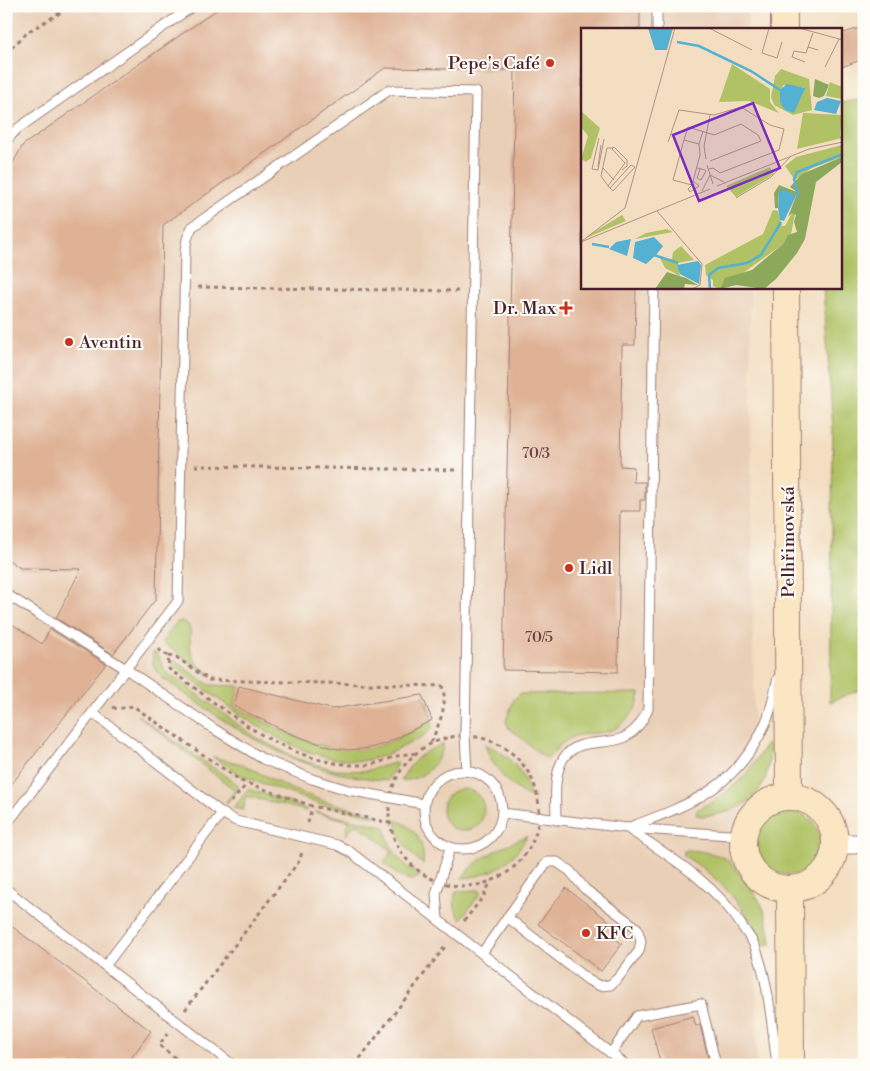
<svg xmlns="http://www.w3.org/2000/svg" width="870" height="1071" font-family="'Libre Bodoni',serif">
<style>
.built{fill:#e9cfb6}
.green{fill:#b1c266;stroke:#7e7048}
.building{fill:#dfb295}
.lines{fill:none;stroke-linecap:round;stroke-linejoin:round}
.service-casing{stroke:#9e7e76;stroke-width:11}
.minor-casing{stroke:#9e7e76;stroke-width:21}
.secondary-casing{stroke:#9e7e76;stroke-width:28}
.path{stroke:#9e7e76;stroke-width:3;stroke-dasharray:4 4;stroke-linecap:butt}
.service{stroke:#fff;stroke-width:9}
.minor{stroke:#fff;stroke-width:19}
.secondary{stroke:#fbe6c3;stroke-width:26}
.poi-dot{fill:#c8321e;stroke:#fdfcf7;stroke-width:2}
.labels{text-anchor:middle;stroke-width:4;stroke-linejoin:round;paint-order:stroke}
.number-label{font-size:15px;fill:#6f4446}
.poi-label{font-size:18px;fill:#4a1f2b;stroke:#fdfcf7;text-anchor:start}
.street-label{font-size:18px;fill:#4a1f2b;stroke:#fdfcf7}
.inset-river{fill:none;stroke:#54b1d2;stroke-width:2.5}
.inset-road{fill:none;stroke:#af9285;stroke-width:1}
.view{fill:#7b2cbf;fill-opacity:0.15;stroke:#7b2cbf;stroke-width:2.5}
.inset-edge{fill:none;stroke:#4a1f2b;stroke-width:2.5}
</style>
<rect width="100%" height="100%" fill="#fdfcf7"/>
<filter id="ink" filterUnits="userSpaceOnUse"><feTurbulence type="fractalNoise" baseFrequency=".02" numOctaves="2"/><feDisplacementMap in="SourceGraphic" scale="10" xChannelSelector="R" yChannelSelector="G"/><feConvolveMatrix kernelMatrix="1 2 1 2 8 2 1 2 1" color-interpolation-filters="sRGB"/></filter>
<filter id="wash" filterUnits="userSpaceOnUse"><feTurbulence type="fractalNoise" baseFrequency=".0096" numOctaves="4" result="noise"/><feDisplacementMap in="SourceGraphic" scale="20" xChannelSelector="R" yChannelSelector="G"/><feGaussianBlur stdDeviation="1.12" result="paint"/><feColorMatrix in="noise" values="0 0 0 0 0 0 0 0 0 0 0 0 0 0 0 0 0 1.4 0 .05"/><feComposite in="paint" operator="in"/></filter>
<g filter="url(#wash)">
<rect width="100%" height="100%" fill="#f3dec1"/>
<path class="built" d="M6,6H747V29H582V288H750L757,1065H6Z"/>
<path class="green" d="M864,99V688L830,702L833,429L823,288H841V103Z
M180,621C196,622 188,641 191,651C194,663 202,670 212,674L204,672L162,642L176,623Z
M153,652L157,654L165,671L254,736L297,759L336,770L365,771L398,762L387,781C367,778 346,776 327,770C264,753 213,713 161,677C154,669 152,664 153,652Z
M174,660L209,685L239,686L234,706C281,730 332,763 387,743C402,737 417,728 432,721L422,695L425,697C435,727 439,729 408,744C395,751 381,758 366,760C360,762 353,760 347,760C284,756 220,699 171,664Z
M640,693C638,711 624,727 606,732C596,734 585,733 575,736C564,740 555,750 548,759C533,752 524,737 509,729L506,721L514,699L519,694Z
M137,715L237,784L239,789L227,803L226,802L235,790Z
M444,744C438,766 424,779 401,781C410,762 424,750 444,744Z
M485,744C509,754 524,771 531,797C508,787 492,767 485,744Z
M766,744L770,746C770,782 759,803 723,813C715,815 704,817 696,815L697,810L717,799L740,781L748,772Z
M213,757L242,764L291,789L321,800L381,816L380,817L319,804L242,776Z
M442 810a21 21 0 1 1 42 0a21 21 0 1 1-42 0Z
M248,789L303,807L307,811L246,796L243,810L233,808Z
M757 843a32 32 0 1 1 64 0a32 32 0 1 1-64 0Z
M315,812L384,826C387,832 387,837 389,842C396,858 407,867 420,876C408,887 393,871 384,863L392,851L356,823L346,835L349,821Z
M396,820C416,827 425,843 423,864C407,852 399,839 396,820Z
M527,836C513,863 492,876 462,878C477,857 504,846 527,836Z
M688,850C700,851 715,853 726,859C734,865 738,872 744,880C764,904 767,912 771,944L769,946C761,945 756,928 751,922C735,896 711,871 684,856V851Z
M478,890L480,891V894L461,919C454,911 453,901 456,891Z"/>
<g id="blocks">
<path class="building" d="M222,6H640V29H582V288H636L635,345H622L620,466L634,467L633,482H645V500H640V511H620L618,672L503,670L515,70L385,68L163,225L156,599L113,654L56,618L81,569L20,568L6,558V175L23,145Z
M859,28L864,43V59L841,67V34Z
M6,620L42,644L50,629L106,664L6,791Z
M239,686L331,709L422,695L432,720L387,743L370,748L349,750L332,748L291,734L234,706Z
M566,888L619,929L613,937L622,944L601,971L538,924Z
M6,922L151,1031L126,1065H6Z
M693,1016L696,1026L700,1025L710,1065H661L651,1028Z"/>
</g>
</g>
<g filter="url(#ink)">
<use href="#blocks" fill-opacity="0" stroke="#9e7e76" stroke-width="1"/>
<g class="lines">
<g class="service-casing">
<path id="service" d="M657,29V6
M6,141L17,129L193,6
M6,594L126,669L214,729L263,759L312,779L348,790L424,804
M424 810a39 39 0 1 1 78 0a39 39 0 1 1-78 0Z
M222,813L236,821L337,845L349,851L626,1065
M502,813L627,828L744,836
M556,820C556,801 553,776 563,759C577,737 603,746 623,738C636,732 643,721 648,709L654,288
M6,825L178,601L185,252L187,239L192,227L389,90L476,92L465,736L467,771
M627,828C671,857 716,884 744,929C748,935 754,942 756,949C769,983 772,1028 777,1065
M627,828C689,805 738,788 766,722C772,709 774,692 778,678
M6,889L105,966L222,813L93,713
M438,919L436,894L450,848
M482,953L544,866L548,862H557L570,871L585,889L637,928L641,941L639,951L618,978L610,985L600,986L588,980L507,917
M105,966L233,1065
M611,1053L637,1016L701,1004L716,1065"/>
</g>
<g class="minor-casing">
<path id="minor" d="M835,844H855"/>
</g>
<g class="secondary-casing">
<path id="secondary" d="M784,6V29
M786,288L789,797
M743 843a46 46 0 1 1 92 0a46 46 0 1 1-92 0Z
M790,890L791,1065"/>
</g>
<path class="path" d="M6,53L29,31L72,6
M198,287L460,291
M195,466L456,470
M158,649L168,656L169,669C227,711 288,767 364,765C376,765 389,758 401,755C406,754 411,754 416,753
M168,656L176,657L209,680L442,686C449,705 438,725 431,743
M113,707L117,709L133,706L241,781L312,806L390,823
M389 811a75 75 0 1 1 150 0a75 75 0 1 1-150 0Z
M231,802L247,784
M308,823L312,806
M464,921L483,897L491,881
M185,1010L300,860L302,851
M168,1033L159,1045L184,1065
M355,1065L447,944"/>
<use href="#service" class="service"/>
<use href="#minor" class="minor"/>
<use href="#secondary" class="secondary"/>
</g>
</g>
<g class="poi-dot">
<circle cx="550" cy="63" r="5"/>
<path d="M563.5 300.5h5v5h5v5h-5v5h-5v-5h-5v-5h5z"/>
<circle cx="69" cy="342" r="5"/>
<circle cx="569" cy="568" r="5"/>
<circle cx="586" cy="933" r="5"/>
</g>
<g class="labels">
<g class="number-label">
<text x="536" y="458">70/3</text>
<text x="539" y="642">70/5</text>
</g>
<g class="poi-label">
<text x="540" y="69" text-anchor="end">Pepe's Café</text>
<text x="556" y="314" text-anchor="end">Dr. Max</text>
<text x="79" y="348">Aventin</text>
<text x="579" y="574">Lidl</text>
<text x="596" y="939">KFC</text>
</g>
<g class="street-label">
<text transform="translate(788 542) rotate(-90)" y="6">Pelhřimovská</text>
</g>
</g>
<g transform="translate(581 28)">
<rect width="261" height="261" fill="#f3dec1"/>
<path d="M151,36L189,61V74L198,85L168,73L138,74ZM200,41L228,51L231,82L212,87L193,77L190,69L194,48ZM202,57L220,59H223L199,74ZM249,54L261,59V71L245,68ZM0,83L19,100L10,130L5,134L0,131L7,108L0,99ZM222,85L259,87L261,88L259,107L261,110L216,121ZM261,117V129L231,140L214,152L204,138L215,129ZM189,139L193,146L155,169L145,158ZM192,182L197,183L201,198H204L211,185L214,186L209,211L140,261L132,258V252L125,247L124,237L182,206ZM41,187L45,193L5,210V209ZM86,201L92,204L54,211L65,205ZM100,218L113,232L97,235L99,248L84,240L79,230L91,231L92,224Z" fill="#b1c266" fill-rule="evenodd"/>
<path d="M234,51L248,57L243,68L238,70L232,68ZM261,129V134L235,154L224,211L216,225L195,251L183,261L155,257L139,261L144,250L171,242L203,215L207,207L216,204L213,194L215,187L211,185L207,189L215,168L198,164L197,180H194L193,165L198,157L216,164L209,159L221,146ZM86,244L105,250L117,257L104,256L103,261H74Z" fill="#8ca85b"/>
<path d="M67,0H92L86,22H74ZM206,56L224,60L213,85L204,82L199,74V62ZM246,70L260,73L255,86L233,82L236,74ZM202,161L215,168L203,193L199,192L197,180L198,164ZM73,209L82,218L75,227L65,236L52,230L54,214ZM50,211L46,228L28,221L35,214ZM117,233L120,237L118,256L99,246L96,237Z" fill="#54b1d2"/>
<path class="inset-river" d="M96,14L118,18L170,43L199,62M215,168L217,166L213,151L216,144L262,126M11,216L28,219M73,227L97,235M129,261L128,247L137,240L166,235L180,227L200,194"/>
<path class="inset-road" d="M128,0L171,22M188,0L181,25L196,30L201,14M218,0L262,12M232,5L227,19L237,22M224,34L211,29L213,23L225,25L227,19M244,39L258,11M122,103L118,116L103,112L107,99L133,107L160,96L177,107L180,113L129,133M18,110L11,141L17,142L23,111M103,112L92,152L111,157L119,127L118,116M87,114L98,82L133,87L160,79L189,97L203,101L198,122L139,145L132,140L128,141M125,131L123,118L129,87M126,137L132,156M17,139L20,117M22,140L33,152M116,140L124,142L125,143L120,152L116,150L119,141M129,147L143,154M111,157L107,161L109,164L118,158L112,153M27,158L44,135L31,121L33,119L46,132V138L41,142M136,158L228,121L262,114M29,160L50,137L54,139L32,163L27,158L20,148L26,120H32M121,163L129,147M155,170L190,149L210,128M76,183L121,236L119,257L111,261M1,213L44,180L94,0M0,214L129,161"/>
<path class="view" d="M172,75L199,140L118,173L92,107Z"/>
<rect width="261" height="261" class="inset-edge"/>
</g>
<rect width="870" height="1071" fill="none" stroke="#fdfcf7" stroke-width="25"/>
</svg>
